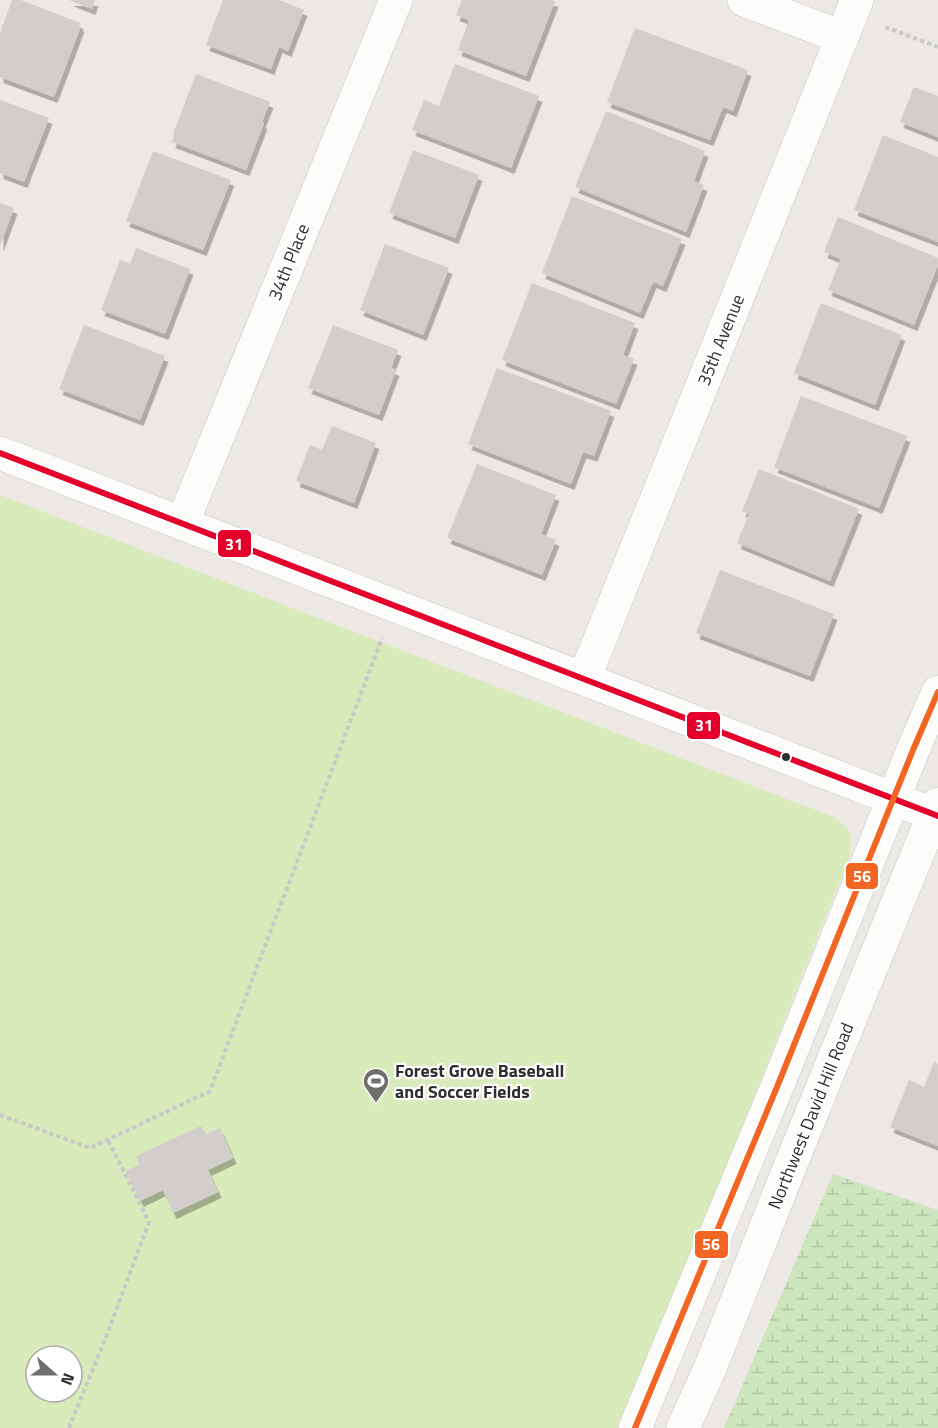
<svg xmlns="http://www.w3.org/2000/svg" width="938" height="1428" font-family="'Titillium Web',sans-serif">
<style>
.wetland{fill:url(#wetland-marsh)}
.pitch{fill:#d9eabb;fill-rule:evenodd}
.building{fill:#d1cecb;filter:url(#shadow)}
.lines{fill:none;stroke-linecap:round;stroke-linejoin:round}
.minor-casing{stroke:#c5c4c5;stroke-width:34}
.tertiary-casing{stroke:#c5c4c5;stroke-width:34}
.path{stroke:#c9c9c8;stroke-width:4;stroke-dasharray:4.5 3;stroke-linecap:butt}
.minor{stroke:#fcfcfb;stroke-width:33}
.tertiary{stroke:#fcfcfb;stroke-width:33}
.bus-1-casing{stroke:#fff;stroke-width:10}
.bus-2-casing{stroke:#fff;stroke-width:10}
.bus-1{stroke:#e4002b;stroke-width:6}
.bus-2{stroke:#f26522;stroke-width:6}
.bus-dot{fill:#2e2e2e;stroke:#fff;stroke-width:2}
.labels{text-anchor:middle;stroke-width:4.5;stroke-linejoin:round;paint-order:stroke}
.street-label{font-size:18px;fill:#2e2e2e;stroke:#fff}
.poi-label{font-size:18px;font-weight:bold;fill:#2e2e2e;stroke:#fff;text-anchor:start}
.line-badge{stroke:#fff;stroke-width:2}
.badge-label{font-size:16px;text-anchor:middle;font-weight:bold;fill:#fff}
</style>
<defs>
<pattern id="wetland-marsh" width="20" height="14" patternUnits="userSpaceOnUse" patternTransform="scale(1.5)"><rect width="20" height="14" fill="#cee6be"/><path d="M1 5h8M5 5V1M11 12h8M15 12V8" fill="none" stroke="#b1c6a4"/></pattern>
<filter id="shadow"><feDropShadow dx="3.5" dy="6" stdDeviation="0" flood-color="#0004"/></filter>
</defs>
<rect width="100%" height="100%" fill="#ece8e4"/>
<path class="wetland" d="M833,1174L938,1210V1428H724Z"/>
<path class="pitch" d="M0,495L836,818L850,831L851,853L622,1428H0ZM36,1356H72V1392H36Z"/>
<path class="building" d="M12,0H21L80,23L79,25L81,26L54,97L0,77V33Z
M69,0H95L92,9Z
M223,0H279L304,10L288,51L279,47L271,69L206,45Z
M462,0H551L555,1L526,76L458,50L469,20L456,15Z
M635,28L748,70L733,111L723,107L710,140L607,102Z
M455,64L539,96L511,168L412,130L424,100L439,106Z
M196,74L270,102L262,122L264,123L246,170L172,142L174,135L173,134Z
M914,87L938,96V137L900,122Z
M0,100L49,118L24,182L0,173Z
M606,111L705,151L694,181L704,185L686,232L575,187Z
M883,135L938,157V242L854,210Z
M413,150L479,175L455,238L389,213Z
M153,151L231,180L203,250L126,221Z
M572,196L682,239L663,286L653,282L640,313L542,273Z
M0,203L14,208L0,246Z
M838,217L938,258V265L914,325L828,290L841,259L824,252Z
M385,244L449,268L423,335L360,310Z
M136,248L190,269L165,334L101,310L120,260L130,264Z
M532,283L635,323L623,355L634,359L616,404L502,360Z
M821,303L902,335L875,405L794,373Z
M84,325L165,356L140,420L59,389Z
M333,325L398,350L391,368L396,370L379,415L308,388Z
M497,368L611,411L594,456L583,452L571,484L468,444Z
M801,396L907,436L879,508L774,467Z
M332,426L376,443L354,503L296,481L310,445L322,450Z
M477,464L556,495L541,534L556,540L542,575L447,538Z
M759,469L859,509L830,581L737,543L749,514L742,511Z
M720,570L834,614L810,676L696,633Z
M934,1062L938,1064V1146L890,1127L909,1080L924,1087Z
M201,1126L206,1134L220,1128L233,1158L208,1170L218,1192L173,1213L163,1190L140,1201L126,1171L139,1165L136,1156Z"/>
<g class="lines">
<g class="minor-casing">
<path id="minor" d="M744,0L842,37
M0,453L938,816
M182,524L396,0
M584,679L857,0"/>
</g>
<g class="tertiary-casing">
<path id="tertiary" d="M635,1428L777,1087L913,750L938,692
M683,1428L711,1366L791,1164L938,804"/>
</g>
<path class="path" d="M885,27L938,47
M0,1115L90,1148L210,1091L382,638
M69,1428L108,1332L149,1222L108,1140"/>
<use href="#minor" class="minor"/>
<use href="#tertiary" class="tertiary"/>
<g class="bus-1-casing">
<path id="bus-1" d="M0,453L938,816"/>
</g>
<g class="bus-2-casing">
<path id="bus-2" d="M635,1428L777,1087L913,750L938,692"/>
</g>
<use href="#bus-1" class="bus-1"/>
<use href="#bus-2" class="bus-2"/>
</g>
<defs>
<g id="stadium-pin" transform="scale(1.35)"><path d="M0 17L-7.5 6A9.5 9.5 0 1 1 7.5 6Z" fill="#706f6e" stroke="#fff"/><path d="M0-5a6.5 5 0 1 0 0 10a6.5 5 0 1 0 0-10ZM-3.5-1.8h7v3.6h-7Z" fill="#fff"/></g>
</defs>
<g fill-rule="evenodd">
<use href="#stadium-pin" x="376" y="1081"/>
</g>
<circle class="bus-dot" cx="786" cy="757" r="5"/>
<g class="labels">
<g class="street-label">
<text transform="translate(289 262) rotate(-68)" y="6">34th Place</text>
<text transform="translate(721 340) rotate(-68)" y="6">35th Avenue</text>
<text transform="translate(811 1116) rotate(-68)" y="6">Northwest David Hill Road</text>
</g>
<g class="poi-label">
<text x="395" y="1077">Forest Grove Baseball<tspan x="395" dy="21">and Soccer Fields</tspan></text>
</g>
</g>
<g class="line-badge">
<rect x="217" y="529" width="35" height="29" rx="6" fill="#e4002b"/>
<rect x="686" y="711" width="35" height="29" rx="6" fill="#e4002b"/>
<rect x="845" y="862" width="34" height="28" rx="6" fill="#f26522"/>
<rect x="694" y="1230" width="35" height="29" rx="6" fill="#f26522"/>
</g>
<g class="badge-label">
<text x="234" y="550">31</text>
<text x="704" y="731">31</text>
<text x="862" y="882">56</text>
<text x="711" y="1250">56</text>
</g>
<g transform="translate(54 1374) rotate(111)"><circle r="28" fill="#ffffff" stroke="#ababab" stroke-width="1.5"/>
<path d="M0-4.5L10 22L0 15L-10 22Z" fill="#706f6e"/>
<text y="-9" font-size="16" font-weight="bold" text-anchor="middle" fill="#2e2e2e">N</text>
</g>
</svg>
